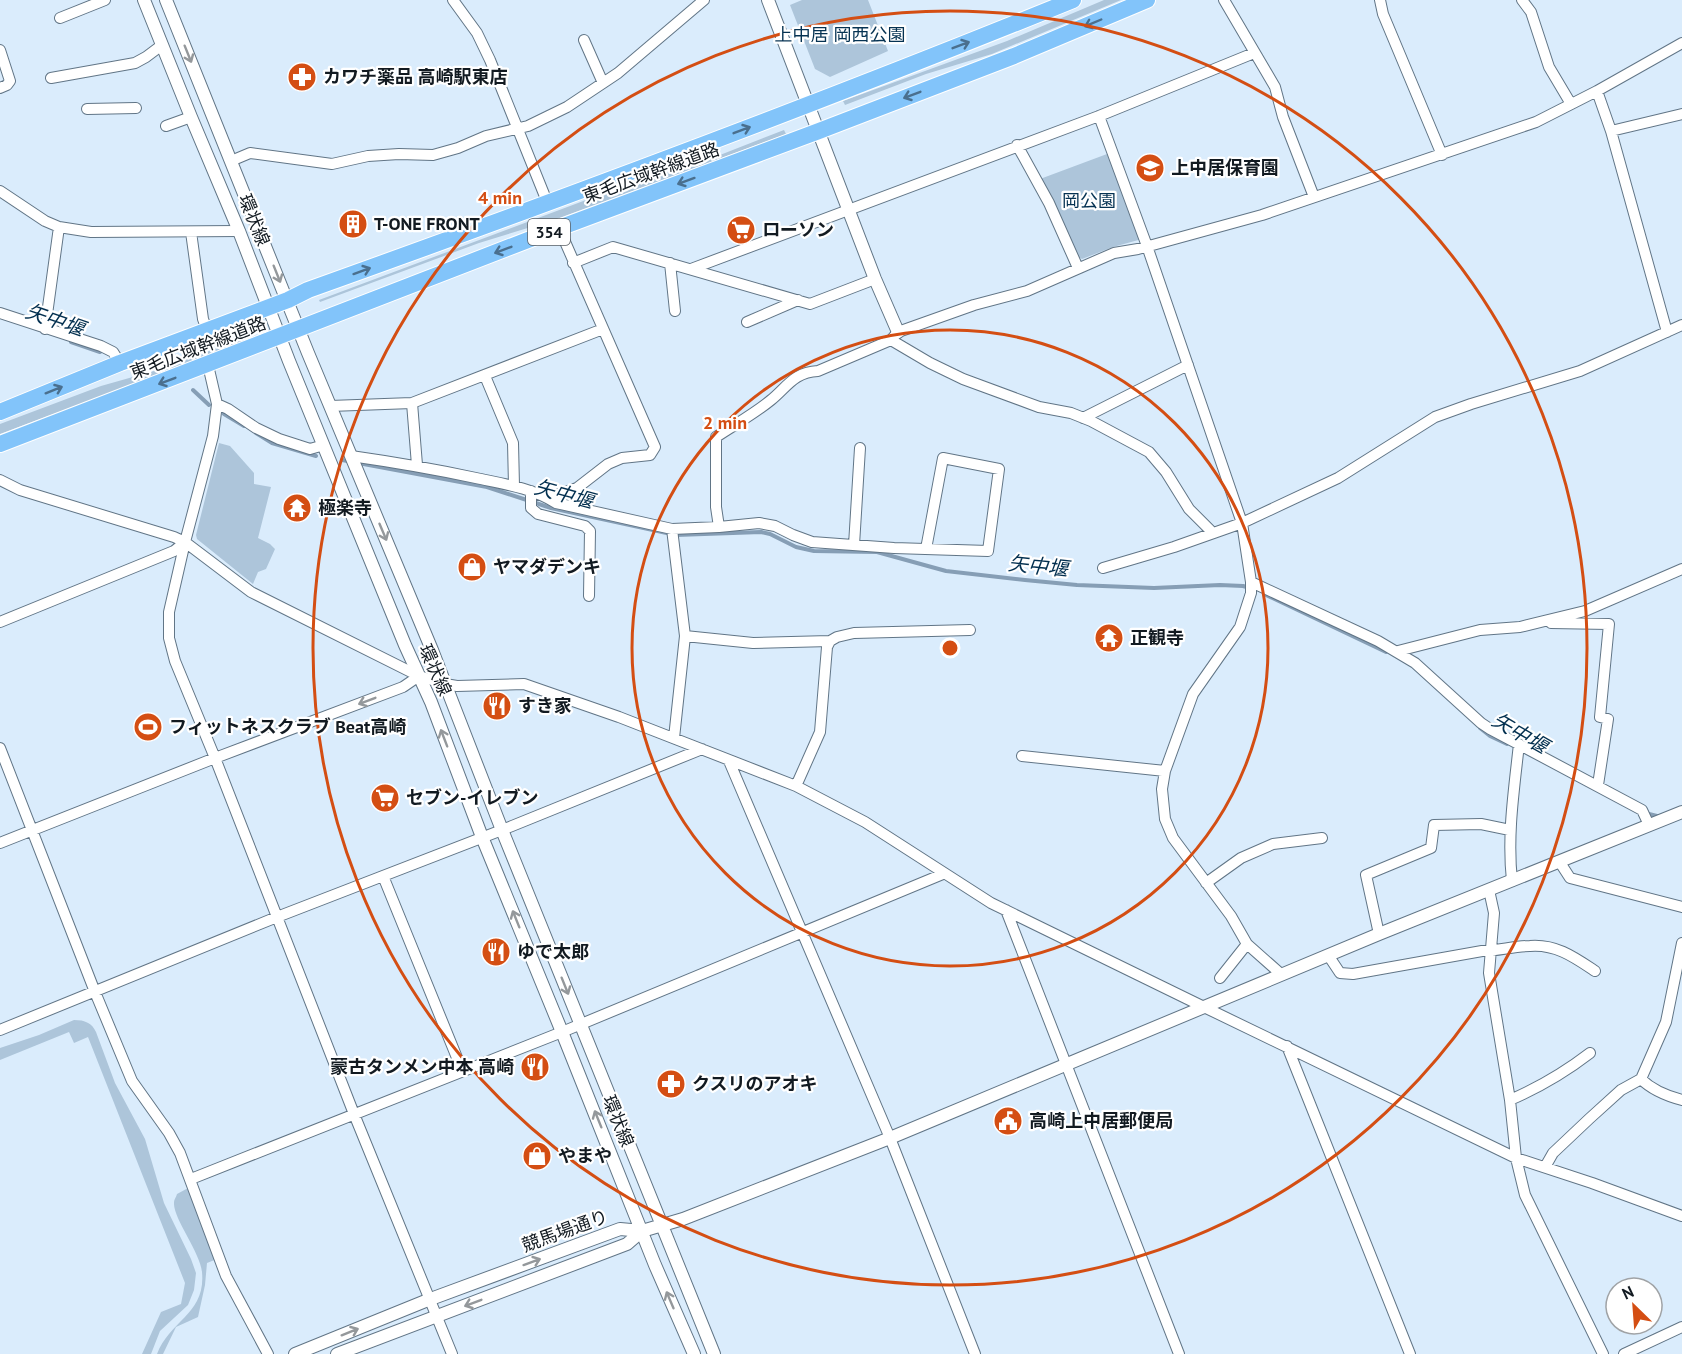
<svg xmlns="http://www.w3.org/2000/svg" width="1682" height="1354" font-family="'PT Sans','Noto Sans JP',sans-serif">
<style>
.green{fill:#adc5da}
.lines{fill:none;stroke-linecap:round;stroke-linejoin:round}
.stream{stroke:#869eb5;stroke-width:4}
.minor-casing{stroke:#617586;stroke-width:12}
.tertiary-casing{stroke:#617586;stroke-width:14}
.trunk-casing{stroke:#fff;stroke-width:18}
.minor{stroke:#fff;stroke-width:10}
.tertiary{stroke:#fff;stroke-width:12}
.trunk{stroke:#82c4fa;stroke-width:16}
.oneway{stroke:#4a6f8e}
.oneway2{stroke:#94989b}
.ring{fill:none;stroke:#d44e13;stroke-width:3}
.labels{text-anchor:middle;stroke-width:4.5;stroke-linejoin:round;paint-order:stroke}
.shield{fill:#fff;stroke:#595f64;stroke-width:1.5}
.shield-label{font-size:16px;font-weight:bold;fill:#121a21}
.park-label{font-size:18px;fill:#053252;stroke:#fff}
.poi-label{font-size:18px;font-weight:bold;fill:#121a21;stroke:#fff;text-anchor:start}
.street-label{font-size:18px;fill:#121a21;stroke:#fff}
.water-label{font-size:20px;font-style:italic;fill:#022f4f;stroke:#fff}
.centre{fill:#d44e13;stroke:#fff;stroke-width:3}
.ring-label{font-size:18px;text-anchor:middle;font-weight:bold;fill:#d44e13;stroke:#fff;stroke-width:4.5;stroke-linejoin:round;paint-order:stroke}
</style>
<rect width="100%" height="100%" fill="#daecfc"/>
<path class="green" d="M802,0H868L888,51L830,77L815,69L790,5Z
M1104,0H1121L992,54L926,74L845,105L843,101L1007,41Z
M784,130L786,134L554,220L479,243L320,302L319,300L634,182L697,164Z
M1107,154L1142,239L1113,247L1082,259L1077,256L1040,179Z
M244,338L246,342L0,434V424L101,386L161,369Z
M219,443L230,446L254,473V484L271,487L258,538L270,544L275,549L266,569L258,572L253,584L197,539L196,535Z
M74,1020C85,1020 92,1023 96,1032L115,1083L145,1139L164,1203L191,1259L196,1273L194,1290L188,1305L160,1331L151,1354H142L161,1312L181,1304L185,1283L88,1037L74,1043L69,1032L0,1060V1048L39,1035Z
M190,1187L217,1259L207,1263L205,1285L198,1317L176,1327L163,1354H157C170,1320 206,1314 202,1272C200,1252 173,1218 174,1203C174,1199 176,1198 177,1194Z"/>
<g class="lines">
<path class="stream" d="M71,342L100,352
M193,390L209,405
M224,414L244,426
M256,433L272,443L316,456
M342,460L487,487L551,508L676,535L761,532L770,534L796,547L814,551L877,552L946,571L1025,580L1077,585L1154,588L1220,585L1243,586L1250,588
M1266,595L1386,652
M1480,728L1490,736L1507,744
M1645,813L1661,817"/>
<g class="minor-casing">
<path id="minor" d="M453,0L477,33L490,60L548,204
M1224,0L1275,87L1283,117L1314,197
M1380,0L1383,14L1442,155
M1522,0L1531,12L1549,67L1571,104
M60,18L105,0
M584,40L603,83
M0,50L10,81L7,85L0,88
M51,78L135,63L146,57L162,45
M1597,91L1611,131L1667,332
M87,109L136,108
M1099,116L1147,246L1242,523L1251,582V593L1240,627L1193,694L1165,771L1162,789L1165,819L1173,838L1231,916L1247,944L1282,975
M166,126L191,117
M1611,131L1682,114
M1017,145L1049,203L1078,268
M231,161L250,153L332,164L368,156L399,154L433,155L458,148L486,136L528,126L567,107L618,73L704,0
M0,191L45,221L59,227L91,232L239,231
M191,232L203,319L207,330
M573,263L613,247L810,304L875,279
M670,263L675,311
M691,269L1099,116L1254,53
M0,313L101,346L113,352L120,363
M747,322L798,300
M45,329L59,227
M891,340L930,363L963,379L1039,407L1071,413L1091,421L1149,452L1166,472L1189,509L1213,533
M208,365L217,404L213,436L185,542L169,612V638L175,661L215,758L354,1114L452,1354
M485,376L513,443L514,486
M412,403L417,465
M217,404L228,409L256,428L279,439L310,449L324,445
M330,406L412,403L603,329
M1083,418L1188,365
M351,456C393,462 434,469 476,478C504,484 532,488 556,503L672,529L719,527L716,507V437C734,425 754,414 771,400C787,387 794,372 818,371L891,340L898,332L974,305L1027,291L1114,253L1138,249L1262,215L1536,122L1597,91L1682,43
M0,480L20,490L174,537L185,542L251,592L419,676L445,684L457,686L524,684L619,717L796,786L865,822L991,903L1204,1007L1516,1158L1592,1183L1682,1216
M531,491V508L538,514L585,526L590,531L589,596
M542,494H560L577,488L608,464L622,458L650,455L655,447L559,228
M719,527L759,523L775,526L793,535L812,542L894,548L988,551L999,469L943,458L926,549
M672,529L685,636L674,738
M854,545L860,448
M1103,568L1174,547L1242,523L1338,478L1435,417L1471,404L1580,371L1682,325
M1251,582L1378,641L1415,663L1481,723L1490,729L1642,810L1649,825
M0,622L174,551L185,542
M1551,623L1609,624L1600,717L1608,719L1598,785
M685,636L753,643L830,641
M1398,651L1480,630L1520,627L1585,611L1682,569
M0,748L95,992L132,1081L169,1133L180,1153L226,1276L268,1354
M1022,756L1165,771
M729,761L890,1138L975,1354
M796,786L820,732L827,647L830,641L837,637L854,633L970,630
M0,843L215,758L403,687L419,676
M1559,861L1570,878L1682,907
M383,876L462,1070
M1512,881C1507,835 1514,790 1519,744
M1206,883L1241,858L1273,844L1322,838
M1489,890L1494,913L1489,973L1510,1100L1516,1158L1525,1195L1603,1354
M1006,910L1179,1354
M1379,934L1366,875L1431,848L1434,825L1481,824L1510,830
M1328,955L1340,973L1353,974L1482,951C1498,951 1514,946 1530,946C1556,944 1574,957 1595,971
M1220,978L1247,944
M0,1030L277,917L512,826L702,749
M1287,1046L1410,1354
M1641,1079C1652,1090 1667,1096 1682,1100
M1510,1100C1540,1087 1564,1073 1590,1053
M1545,1167L1553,1153L1589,1119L1621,1090L1641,1079L1666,1022L1682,943
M191,1179L562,1032L943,874
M1624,1354L1682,1327"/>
</g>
<g class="tertiary-casing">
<path id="tertiary" d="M144,0L191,117L239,231L289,361L405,645L431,702L482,837L562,1032L655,1265L694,1354
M166,0L308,353L432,650L502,830L714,1354
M768,0L875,279L898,332
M295,1354L428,1300L620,1229L642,1231L683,1219L890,1138L1379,934L1682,812
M337,1354L627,1244L642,1231"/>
</g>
<g class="trunk-casing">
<path id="trunk" d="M0,412L120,363L288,300L308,290C565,198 820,103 1073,0
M0,444L559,228L819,131L1014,56L1147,0"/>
</g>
<use href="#minor" class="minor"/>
<use href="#tertiary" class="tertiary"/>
<use href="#trunk" class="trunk"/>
</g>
<defs><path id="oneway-shaft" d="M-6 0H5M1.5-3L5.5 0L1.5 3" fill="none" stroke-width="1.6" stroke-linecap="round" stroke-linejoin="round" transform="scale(1.5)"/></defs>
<g class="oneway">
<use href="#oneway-shaft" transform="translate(1093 23) rotate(157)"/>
<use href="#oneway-shaft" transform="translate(961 45) rotate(-21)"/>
<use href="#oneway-shaft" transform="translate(912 95) rotate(159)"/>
<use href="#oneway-shaft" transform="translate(742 130) rotate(-21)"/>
<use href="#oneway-shaft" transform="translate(686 181) rotate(160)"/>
<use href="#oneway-shaft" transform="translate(503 250) rotate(159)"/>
<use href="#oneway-shaft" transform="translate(362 271) rotate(-20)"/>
<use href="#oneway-shaft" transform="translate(167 381) rotate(159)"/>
<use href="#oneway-shaft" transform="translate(54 390) rotate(-22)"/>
</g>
<g class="oneway2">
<use href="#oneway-shaft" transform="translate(188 54) rotate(68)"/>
<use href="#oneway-shaft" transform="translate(277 274) rotate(68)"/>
<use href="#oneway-shaft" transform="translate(383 532) rotate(67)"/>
<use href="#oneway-shaft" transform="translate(367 701) rotate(159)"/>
<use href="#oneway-shaft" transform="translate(444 738) rotate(-111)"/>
<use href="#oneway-shaft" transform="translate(516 919) rotate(-112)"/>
<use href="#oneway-shaft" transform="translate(565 986) rotate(68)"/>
<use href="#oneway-shaft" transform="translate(598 1119) rotate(-112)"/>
<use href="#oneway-shaft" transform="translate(532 1262) rotate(-20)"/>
<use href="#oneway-shaft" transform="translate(670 1300) rotate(-113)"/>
<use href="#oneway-shaft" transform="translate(473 1303) rotate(159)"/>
<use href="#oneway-shaft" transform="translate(350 1332) rotate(-22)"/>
</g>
<g class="ring">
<circle cx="950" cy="648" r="318"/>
<circle cx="950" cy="648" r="637"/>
</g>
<defs>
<g id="pharmacy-disc" transform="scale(1.5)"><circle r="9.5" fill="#d44e13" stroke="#fff"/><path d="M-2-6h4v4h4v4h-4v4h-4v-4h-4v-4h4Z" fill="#fff"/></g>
<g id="school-disc" transform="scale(1.5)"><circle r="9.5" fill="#d44e13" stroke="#fff"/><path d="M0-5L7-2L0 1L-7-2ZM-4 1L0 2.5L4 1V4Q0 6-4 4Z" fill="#fff"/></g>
<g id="building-disc" transform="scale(1.5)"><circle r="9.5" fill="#d44e13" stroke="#fff"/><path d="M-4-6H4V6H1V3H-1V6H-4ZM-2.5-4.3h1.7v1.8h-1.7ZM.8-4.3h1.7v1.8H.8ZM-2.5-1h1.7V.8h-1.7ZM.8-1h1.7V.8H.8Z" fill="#fff"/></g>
<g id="supermarket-disc" transform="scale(1.5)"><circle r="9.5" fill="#d44e13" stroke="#fff"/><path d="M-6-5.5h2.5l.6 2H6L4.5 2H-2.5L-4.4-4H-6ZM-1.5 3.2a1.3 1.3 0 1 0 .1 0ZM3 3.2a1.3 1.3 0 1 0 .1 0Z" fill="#fff"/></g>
<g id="temple-disc" transform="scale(1.5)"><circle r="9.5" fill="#d44e13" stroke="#fff"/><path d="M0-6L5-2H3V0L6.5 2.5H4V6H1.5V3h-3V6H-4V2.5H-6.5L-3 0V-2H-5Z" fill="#fff"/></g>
<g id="shop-disc" transform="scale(1.5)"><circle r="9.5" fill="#d44e13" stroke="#fff"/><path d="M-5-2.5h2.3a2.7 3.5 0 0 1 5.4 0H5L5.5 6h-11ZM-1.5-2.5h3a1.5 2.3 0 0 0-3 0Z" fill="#fff"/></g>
<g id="restaurant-disc" transform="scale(1.5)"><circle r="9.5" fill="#d44e13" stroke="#fff"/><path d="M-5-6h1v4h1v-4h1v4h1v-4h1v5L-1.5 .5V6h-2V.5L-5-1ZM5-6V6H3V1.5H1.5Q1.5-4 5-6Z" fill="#fff"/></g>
<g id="stadium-disc" transform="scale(1.5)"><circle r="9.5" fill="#d44e13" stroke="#fff"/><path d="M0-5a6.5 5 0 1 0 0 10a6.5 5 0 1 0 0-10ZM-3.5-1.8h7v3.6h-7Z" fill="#fff"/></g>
<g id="civic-disc" transform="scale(1.5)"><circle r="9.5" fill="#d44e13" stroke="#fff"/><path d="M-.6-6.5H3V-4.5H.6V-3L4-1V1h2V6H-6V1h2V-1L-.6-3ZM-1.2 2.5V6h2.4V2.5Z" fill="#fff"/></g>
</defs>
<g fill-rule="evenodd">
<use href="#pharmacy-disc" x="302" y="77"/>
<use href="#school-disc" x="1150" y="168"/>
<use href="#building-disc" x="353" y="224"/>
<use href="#supermarket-disc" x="741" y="230"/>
<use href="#temple-disc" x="297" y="508"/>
<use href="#shop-disc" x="472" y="567"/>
<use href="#temple-disc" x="1109" y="638"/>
<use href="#restaurant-disc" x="497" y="706"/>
<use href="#stadium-disc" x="148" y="727"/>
<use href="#supermarket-disc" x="385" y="798"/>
<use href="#restaurant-disc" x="496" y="952"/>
<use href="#restaurant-disc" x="535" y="1067"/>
<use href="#pharmacy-disc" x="671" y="1084"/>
<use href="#civic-disc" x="1008" y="1121"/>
<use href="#shop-disc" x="537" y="1156"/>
</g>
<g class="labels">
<rect class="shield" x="528" y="219" width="42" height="26" rx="4.5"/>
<g class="shield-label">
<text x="549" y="238">354</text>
</g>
<g class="park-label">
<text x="840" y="41">上中居 岡西公園</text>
<text x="1089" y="207">岡公園</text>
</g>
<g class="poi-label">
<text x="323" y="83">カワチ薬品 高崎駅東店</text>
<text x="1171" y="174">上中居保育園</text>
<text x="374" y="230">T-ONE FRONT</text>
<text x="762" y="236">ローソン</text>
<text x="318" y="514">極楽寺</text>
<text x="493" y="573">ヤマダデンキ</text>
<text x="1130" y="644">正観寺</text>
<text x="518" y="712">すき家</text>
<text x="169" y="733">フィットネスクラブ Beat高崎</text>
<text x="406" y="804">セブン-イレブン</text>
<text x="517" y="958">ゆで太郎</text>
<text x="514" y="1073" text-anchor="end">蒙古タンメン中本 高崎</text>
<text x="692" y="1090">クスリのアオキ</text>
<text x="1029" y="1127">高崎上中居郵便局</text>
<text x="558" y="1162">やまや</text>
</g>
<g class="street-label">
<text transform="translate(651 173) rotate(-20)" y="6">東毛広域幹線道路</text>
<text transform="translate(254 220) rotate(68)" y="6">環状線</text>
<text transform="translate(198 348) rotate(-21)" y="6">東毛広域幹線道路</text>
<text transform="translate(435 670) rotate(66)" y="6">環状線</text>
<text transform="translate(618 1121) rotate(68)" y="6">環状線</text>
<text transform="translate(565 1231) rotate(-20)" y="6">競馬場通り</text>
</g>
<g class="water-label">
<text transform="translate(55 320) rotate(19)" y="7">矢中堰</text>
<text transform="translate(564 494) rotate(15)" y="7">矢中堰</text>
<text transform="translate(1038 566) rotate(6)" y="7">矢中堰</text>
<text transform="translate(1520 733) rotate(30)" y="7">矢中堰</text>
</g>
</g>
<circle cx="950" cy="648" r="9" class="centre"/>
<g class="ring-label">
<text x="500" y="204">4 min</text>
<text x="725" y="429">2 min</text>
</g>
<g transform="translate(1634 1306) rotate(335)"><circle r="28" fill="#ffffff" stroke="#a0a3a6" stroke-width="1.5"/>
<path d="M0-4.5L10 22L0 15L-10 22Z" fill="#d44e13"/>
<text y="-9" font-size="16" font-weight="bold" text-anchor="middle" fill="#121a21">N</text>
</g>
</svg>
